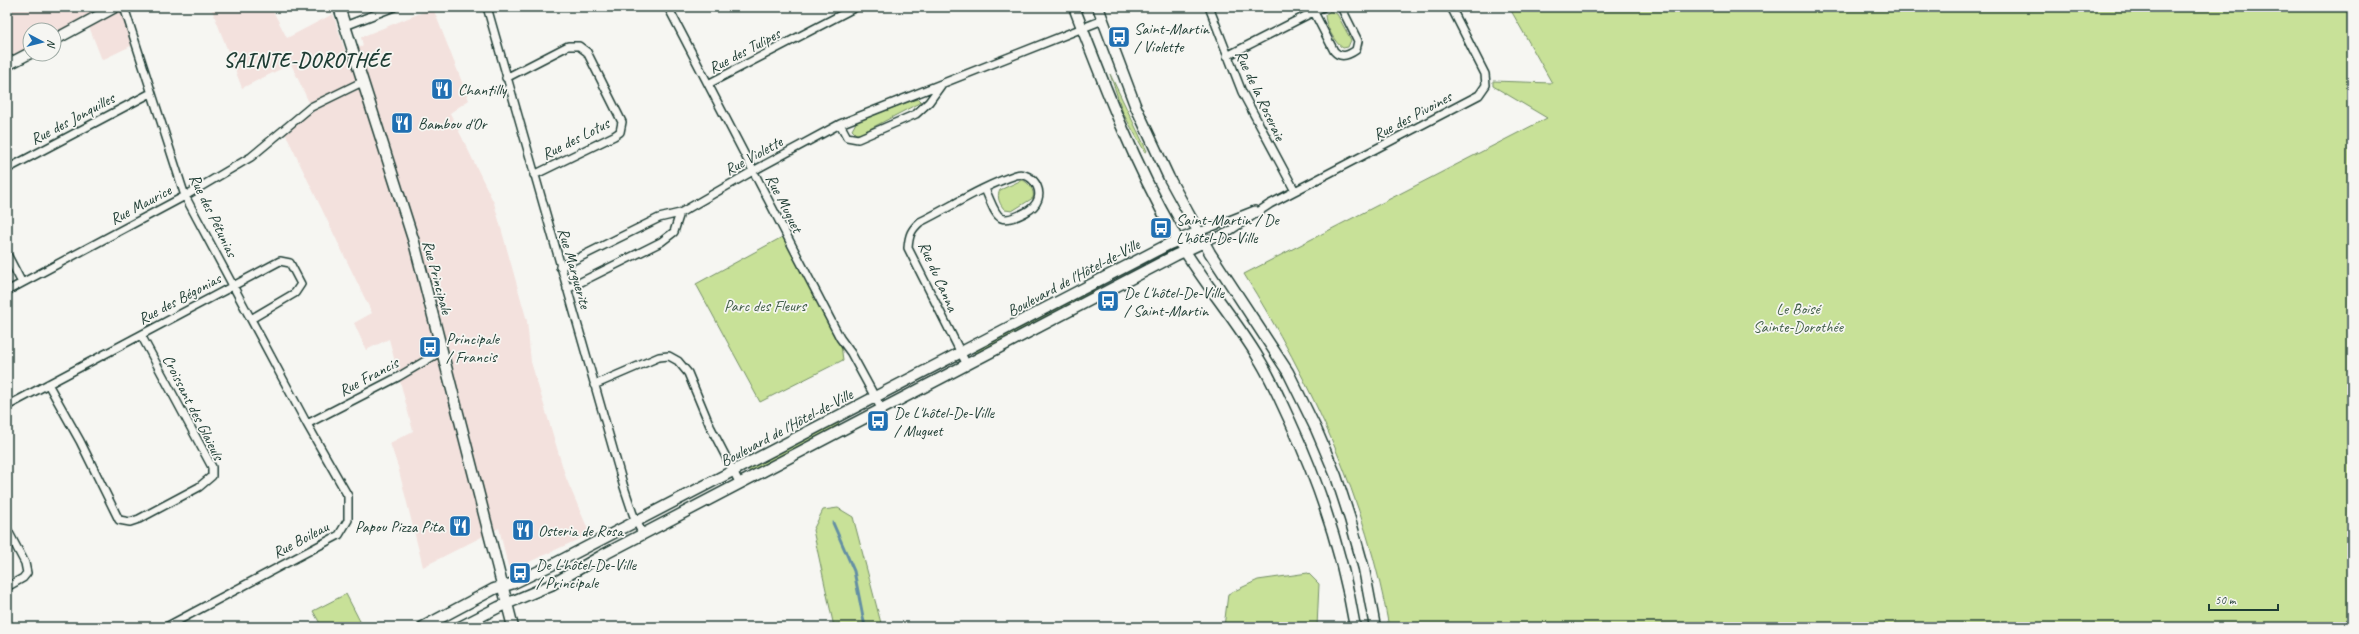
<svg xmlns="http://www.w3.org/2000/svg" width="2359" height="634" font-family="Caveat,sans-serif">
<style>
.built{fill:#f3e1dd}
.green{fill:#c8e198;stroke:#748f66}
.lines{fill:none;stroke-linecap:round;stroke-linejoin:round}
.stream{stroke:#638fa4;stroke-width:3}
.street-casing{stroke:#1f3d34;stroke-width:10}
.secondary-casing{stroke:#1f3d34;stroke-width:13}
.street{stroke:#f6f6f2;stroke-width:7}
.secondary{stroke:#f6f6f2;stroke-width:10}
.labels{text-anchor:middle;stroke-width:3.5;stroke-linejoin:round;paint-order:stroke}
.poi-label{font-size:16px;fill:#1f3d34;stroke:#f6f6f2;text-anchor:start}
.street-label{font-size:16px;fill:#1f3d34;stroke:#f6f6f2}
.park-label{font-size:16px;fill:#415e48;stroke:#f6f6f2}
.district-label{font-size:20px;font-weight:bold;letter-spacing:1px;fill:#1f3d34;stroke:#f6f6f2}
</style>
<rect width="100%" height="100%" fill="#f6f6f2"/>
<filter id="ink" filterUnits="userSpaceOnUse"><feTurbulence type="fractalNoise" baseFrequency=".025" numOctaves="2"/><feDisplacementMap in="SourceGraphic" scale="8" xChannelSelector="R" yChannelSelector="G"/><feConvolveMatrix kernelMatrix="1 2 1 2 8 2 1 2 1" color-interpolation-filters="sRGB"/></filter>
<g filter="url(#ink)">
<path class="built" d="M7,7H110L54,38V30H30V52L7,64Z
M115,7H124L137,43L102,60L88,24Z
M211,7H271L287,38L333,14L345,51L363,46L361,37L433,8L469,100L450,113L494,203L527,321L531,362L566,478L590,534L514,569L508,566L499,528L423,567L398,467L390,443L413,431L389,339L366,350L354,323L372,313L284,131L311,107L291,64L242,88Z"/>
<path class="green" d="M1509,7H2352V627H1389C1367,502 1311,381 1244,274L1547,118L1493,86V81L1552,83Z
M1330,11L1337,14L1351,40L1348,47L1343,48C1335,44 1325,24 1325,15Z
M1110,74L1147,151L1145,152L1123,113Z
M914,100L918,99L921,102L860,134H856L852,130L857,121Z
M1022,180C1029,182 1035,191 1033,198L1012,211L1005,210C1000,205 996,197 1000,190Z
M786,235L840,338L843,360L760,402L696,284Z
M1102,283L1103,285L1058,313L976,356L974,351Z
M838,422L839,424L799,449L751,474L748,469Z
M838,508L853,517L882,627H834L813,530L823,510Z
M1308,573L1319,584L1317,627H1224L1228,594L1258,580Z
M346,594L363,627H322L313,611Z"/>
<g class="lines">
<path class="stream" d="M833,523L854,571L865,627"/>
<g class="street-casing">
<path id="street" d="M124,7L185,196L307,424L348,496V520L339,535L166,627
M487,7L623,484L633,514L643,535
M668,7L840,338L851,353L882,410
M1209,7L1242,92L1295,191
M1314,12L1334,51C1341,59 1349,55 1356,50L1358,41L1341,7
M345,26L394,7
M1227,56L1323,7
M506,78L568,46H579L587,52L622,122L620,132L614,136L534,175
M708,84L856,7
M840,124L847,137L858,139L916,114L929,102L942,84
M7,169L151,93
M1199,232L1255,210
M1204,242L1228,232L1270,204L1479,95L1486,85L1485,74L1451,7
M7,254L22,283
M560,267L659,218L680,213L753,171L840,124L1103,20
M567,289L661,242L674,232L680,213
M7,291L185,196L251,157L311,107L362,82
M967,365L908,248C909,235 911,230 920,222C952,206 983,186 1016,175C1033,170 1052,198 1026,212C996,228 997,215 985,189
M48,384L80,441L119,520L130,522L139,519L199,487L212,476V467L141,335
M594,385L659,357L669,356L678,361L688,373L710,426L740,484
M7,406L280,261L290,263L301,284L295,293L251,319
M307,424L398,377L442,351
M7,529L25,563L27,573L23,578L7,587"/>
</g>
<g class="secondary-casing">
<path id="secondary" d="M339,7L414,242L513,627
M1074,7C1104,85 1133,161 1174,233C1199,278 1233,315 1259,359C1271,378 1280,400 1290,421C1320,486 1343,555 1355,627
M1098,7L1135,105L1169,178L1210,253L1288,372L1316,429L1336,476L1350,519L1364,569L1375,627
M54,40L115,7
M7,65L30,53
M423,627L494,589L514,583L556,563L1169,244L1199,232
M460,627L499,607L551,585L603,555L1176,255L1204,242"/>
</g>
<use href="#street" class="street"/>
<use href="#secondary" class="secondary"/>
</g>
</g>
<defs>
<g id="bus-square" transform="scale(1.15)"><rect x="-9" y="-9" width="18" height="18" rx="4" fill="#1f6fb2" stroke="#f6f6f2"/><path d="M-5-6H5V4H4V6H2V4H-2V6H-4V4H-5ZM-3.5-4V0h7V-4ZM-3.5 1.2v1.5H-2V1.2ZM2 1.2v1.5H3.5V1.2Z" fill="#fff"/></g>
<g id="restaurant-square" transform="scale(1.15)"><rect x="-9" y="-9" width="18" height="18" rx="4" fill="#1f6fb2" stroke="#f6f6f2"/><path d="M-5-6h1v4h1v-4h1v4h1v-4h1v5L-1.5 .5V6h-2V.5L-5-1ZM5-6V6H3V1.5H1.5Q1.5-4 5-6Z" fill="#fff"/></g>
</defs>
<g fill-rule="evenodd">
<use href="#bus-square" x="1119" y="37"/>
<use href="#restaurant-square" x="442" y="89"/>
<use href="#restaurant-square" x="402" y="123"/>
<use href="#bus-square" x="1161" y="228"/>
<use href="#bus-square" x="1108" y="301"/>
<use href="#bus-square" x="430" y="347"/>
<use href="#bus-square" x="878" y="421"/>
<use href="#restaurant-square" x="460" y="526"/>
<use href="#restaurant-square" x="523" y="530"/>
<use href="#bus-square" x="520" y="573"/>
</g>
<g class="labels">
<g class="poi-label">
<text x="1134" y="34">Saint-Martin<tspan x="1134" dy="18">/ Violette</tspan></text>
<text x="458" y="95">Chantilly</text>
<text x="418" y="129">Bambou d'Or</text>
<text x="1176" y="225">Saint-Martin / De<tspan x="1176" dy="18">L'hôtel-De-Ville</tspan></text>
<text x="1124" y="298">De L'hôtel-De-Ville<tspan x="1124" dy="18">/ Saint-Martin</tspan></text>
<text x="446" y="344">Principale<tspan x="446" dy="18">/ Francis</tspan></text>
<text x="894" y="418">De L'hôtel-De-Ville<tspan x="894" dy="18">/ Muguet</tspan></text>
<text x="444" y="532" text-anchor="end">Papou Pizza Pita</text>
<text x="538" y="536">Osteria de Rosa</text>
<text x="536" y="570">De L'hôtel-De-Ville<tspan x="536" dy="18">/ Principale</tspan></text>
</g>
<g class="street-label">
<text transform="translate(744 50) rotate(-28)" y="6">Rue des Tulipes</text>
<text transform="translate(1261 95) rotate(65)" y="6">Rue de la Roseraie</text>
<text transform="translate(1412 115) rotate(-28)" y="6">Rue des Pivoines</text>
<text transform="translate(72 118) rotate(-28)" y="6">Rue des Jonquilles</text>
<text transform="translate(575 138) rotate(-27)" y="6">Rue des Lotus</text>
<text transform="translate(753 155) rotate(-29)" y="6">Rue Violette</text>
<text transform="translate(785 203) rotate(63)" y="6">Rue Muguet</text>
<text transform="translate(140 204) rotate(-28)" y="6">Rue Maurice</text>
<text transform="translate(214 215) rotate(64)" y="6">Rue des Pétunias</text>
<text transform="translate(575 268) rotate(74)" y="6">Rue Marguerite</text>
<text transform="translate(939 276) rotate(66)" y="6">Rue du Canna</text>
<text transform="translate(438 277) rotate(75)" y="6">Rue Principale</text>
<text transform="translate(1073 277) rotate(-28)" y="6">Boulevard de l'Hôtel-de-Ville</text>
<text transform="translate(179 298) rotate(-28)" y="6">Rue des Bégonias</text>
<text transform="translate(368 376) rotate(-28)" y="6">Rue Francis</text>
<text transform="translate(194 407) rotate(63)" y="6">Croissant des Glaieuls</text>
<text transform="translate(786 427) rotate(-28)" y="6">Boulevard de l'Hôtel-de-Ville</text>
<text transform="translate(300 539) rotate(-28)" y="6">Rue Boileau</text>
</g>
<g class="park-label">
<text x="765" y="311">Parc des Fleurs</text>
<text x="1798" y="314">Le Boisé<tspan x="1798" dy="18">Sainte-Dorothée</tspan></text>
</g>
<g class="district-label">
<text x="307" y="67">SAINTE-DOROTHÉE</text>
</g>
</g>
<rect width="2359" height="634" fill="none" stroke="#f6f6f2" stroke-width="24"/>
<rect x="12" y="12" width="2335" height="610" fill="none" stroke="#1f3d34" stroke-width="1.5" filter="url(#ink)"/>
<g transform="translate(42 42) rotate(97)"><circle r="19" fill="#f6f6f2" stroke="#a0aca6"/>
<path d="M0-3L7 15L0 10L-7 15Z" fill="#1f6fb2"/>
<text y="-6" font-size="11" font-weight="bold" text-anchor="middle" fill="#1f3d34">N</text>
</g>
<path d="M2209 604v6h69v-6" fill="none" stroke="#1f3d34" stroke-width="2"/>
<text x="2215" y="604" font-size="12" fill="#1f3d34" stroke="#f6f6f2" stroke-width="3" paint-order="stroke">50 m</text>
</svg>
